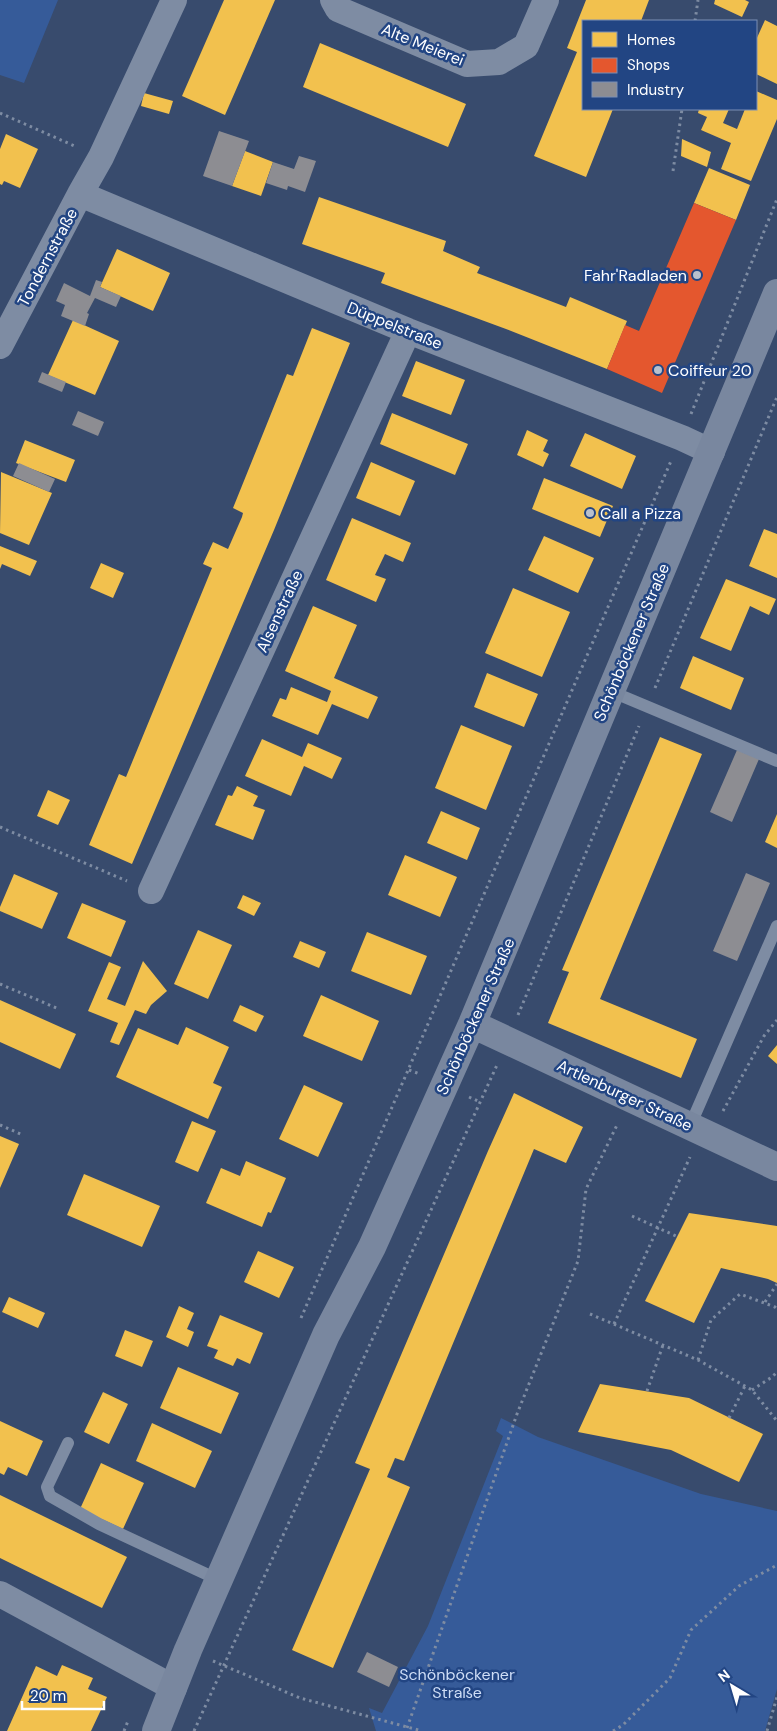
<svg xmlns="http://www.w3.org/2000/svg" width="777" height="1731" font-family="'DM Sans',sans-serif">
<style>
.green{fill:#365b99}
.homes{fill:#f2c14e}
.shops{fill:#e4572e}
.industry{fill:#8d8d92}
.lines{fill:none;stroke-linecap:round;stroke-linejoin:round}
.path{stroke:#7e8ca3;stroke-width:3;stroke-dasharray:2.5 4;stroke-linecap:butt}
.service{stroke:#7e8ca3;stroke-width:12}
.minor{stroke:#7e8ca3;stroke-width:26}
.secondary{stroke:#79879f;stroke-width:28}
.poi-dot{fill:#b9c0cc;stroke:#224583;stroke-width:2}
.labels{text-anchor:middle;stroke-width:5;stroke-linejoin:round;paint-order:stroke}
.street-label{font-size:16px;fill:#fff;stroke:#224583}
.poi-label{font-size:16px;fill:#fff;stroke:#224583;text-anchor:start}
.park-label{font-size:16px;fill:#ceddf6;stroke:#224583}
</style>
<rect width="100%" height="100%" fill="#384b6d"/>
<path class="green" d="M0,0H58L24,83L0,75Z
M501,1418L538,1437L701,1494L777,1511V1689L765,1731H376L369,1708L382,1713L428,1626L503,1436L496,1431Z"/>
<path class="homes" d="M224,0H275L225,115L182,96Z
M586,0H649L641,21H583V109H613L586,177L534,156L577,52L567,48Z
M715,0H745L749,2L742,17L714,4Z
M765,20L777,26V84L756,74V40Z
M320,43L466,104L448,147L303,87Z
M756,91L777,100V119L751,181L721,169L731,143L701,130L707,117L698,113L699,109H729L723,123L737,129L745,109H756Z
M144,93L173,101L169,114L141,106Z
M6,134L38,149L20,188L4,181L2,185L0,184V149Z
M682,139L711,152L707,167L681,156Z
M245,151L273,162L261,196L232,186Z
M709,168L750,185L736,220L694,203Z
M319,197L446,241L443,251L480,267L477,273L566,307L570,297L627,321L607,369L506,329L381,283L385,273L302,244Z
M117,249L170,273L153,311L100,287Z
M73,320L119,341L95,395L48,375Z
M312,328L350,343L274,530L132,864L89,845L119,774L126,777L212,568L203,564L213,542L228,549L242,517L243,513L233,508L287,374L293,376Z
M416,361L465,380L451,415L402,396Z
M392,413L468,444L455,475L380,444Z
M527,430L548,440L543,451L549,454L543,467L517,455Z
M585,433L636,456L622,489L570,466Z
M25,440L75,460L66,482L16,463Z
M371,462L415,481L400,516L356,498Z
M1,472L52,493L29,545L0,533Z
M544,478L613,506L600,537L532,509Z
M352,518L411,543L403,562L385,554L375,575L386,579L376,602L326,580Z
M764,529L777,534V578L749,566Z
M544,536L594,558L578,593L528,570Z
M0,546L37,561L30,576L2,564L0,569Z
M101,563L124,573L113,598L90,588Z
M726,579L776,599L769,615L750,606L731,651L700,638Z
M513,588L570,612L542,677L485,653Z
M313,606L357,625L334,678L378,697L368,719L332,704L318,735L272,716L280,698L286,700L291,687L327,702L331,691L285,671Z
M693,656L744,678L731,710L680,688Z
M487,673L538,694L524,727L474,707Z
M461,725L512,746L486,810L435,788Z
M660,737L702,754L600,999L697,1039L681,1078L548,1023L569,972L562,970Z
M262,739L302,757L308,743L342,758L332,779L304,766L291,796L245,776Z
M237,786L258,796L253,806L265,810L253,840L215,825L228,795L232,796Z
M48,790L70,800L58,825L37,816Z
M441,811L480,828L467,860L427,843Z
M777,814V848L765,842Z
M405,855L457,877L440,917L388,895Z
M14,874L58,893L42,929L0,911V907Z
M243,895L261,903L254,916L237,908Z
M82,903L126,921L111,957L67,938Z
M198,930L232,945L208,999L174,984Z
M367,932L427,956L411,995L351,971Z
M300,941L326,952L319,968L293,957Z
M143,961L167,991L151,1005L146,1014L135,1010L119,1045L110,1042L118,1023L88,1011L109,962L121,967L107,999L125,1006Z
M321,995L379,1021L362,1061L303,1036Z
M0,1000L76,1034L60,1069L0,1042Z
M240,1005L264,1016L256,1032L233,1021Z
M186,1027L229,1047L213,1083L222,1087L208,1119L116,1077L138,1028L178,1045Z
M777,1045V1064L768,1056Z
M304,1085L343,1103L318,1157L279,1139Z
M514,1093L583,1127L566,1163L534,1149L404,1461L395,1458L387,1477L410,1487L333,1668L292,1650L370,1469L355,1463L488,1151Z
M192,1121L216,1131L198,1172L175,1162Z
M0,1136L19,1144L0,1188Z
M246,1161L286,1178L271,1213L268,1212L262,1227L206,1203L221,1168L240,1176Z
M84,1174L160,1206L142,1247L67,1215Z
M689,1213L777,1226V1283L768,1279L721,1268L694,1323L645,1301Z
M258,1251L294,1267L279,1298L244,1282Z
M9,1297L45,1313L38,1328L2,1312Z
M179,1306L194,1313L187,1329L194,1332L188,1347L166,1337Z
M220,1315L263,1333L250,1364L237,1358L233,1366L214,1358L218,1350L207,1346Z
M125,1330L153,1341L142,1367L115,1356Z
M178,1367L239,1393L221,1434L160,1408Z
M600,1384L689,1398L763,1434L739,1482L671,1450L578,1432Z
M103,1392L128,1404L109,1444L84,1432Z
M0,1421L43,1441L27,1476L8,1467L4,1475L0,1473Z
M152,1423L212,1451L195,1488L136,1461Z
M101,1463L144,1483L123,1529L80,1509Z
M0,1495L127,1557L102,1608L0,1558Z
M62,1665L93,1678L88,1689L107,1697L91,1731H7L36,1666L57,1676Z"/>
<path class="shops" d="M694,203L736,220L662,393L607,369L625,325L639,331Z"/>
<path class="industry" d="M219,131L249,141L232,186L203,176Z
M299,156L316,161L305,192L288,186L287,190L266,183L273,162L294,169Z
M96,280L102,282L100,287L121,296L116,307L95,298L87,313L89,314L85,326L61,316L65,305L56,301L64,283L90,296Z
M42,372L66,382L62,392L38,382Z
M78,411L104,422L98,436L72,425Z
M19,463L55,479L49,492L13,476Z
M737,750L759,759L732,822L710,812Z
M746,873L770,883L737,961L713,951Z
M367,1652L398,1667L389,1687L357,1672Z"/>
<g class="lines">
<path class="path" d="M695,21L698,0
M0,113L77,147
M673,171L682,109
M691,414L777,199
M655,688L777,397
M0,827L127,881
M0,984L59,1009
M518,1015L639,726
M409,1070L420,1074
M469,1097L480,1102
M723,1111L764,1036L777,1020
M0,1125L23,1135
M632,1216L678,1237
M765,1302L777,1284
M590,1314L698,1360L752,1390L777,1421
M301,1318L671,461
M614,1324L690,1157
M698,1360L711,1320L740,1294L775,1307L777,1309
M752,1390L772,1377L777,1372
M647,1391L663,1345
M729,1418L745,1386
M213,1661L300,1698L422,1731
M407,1728L517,1414L578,1261L586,1189L618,1123
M124,1731L128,1721
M194,1731L497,1065
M613,1731L623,1725L670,1678L691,1630L739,1586L777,1565
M767,1731L777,1697"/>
<path class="service" d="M610,691L777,761
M690,1126L777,926
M68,1443L47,1487L50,1496L99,1524L219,1580"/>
<path class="minor" d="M333,0L338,9L467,64L499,62L526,46L546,0
M80,194L408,331L682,438L712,452
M0,346L80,194L101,157L174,0
M151,891L408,331
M0,1594L174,1688"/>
<path class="secondary" d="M472,1024L777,1167
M156,1731L188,1650L326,1335L372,1247L472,1024L777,293"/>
</g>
<g class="poi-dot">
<circle cx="697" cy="275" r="5"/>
<circle cx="658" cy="370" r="5"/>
<circle cx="590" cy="513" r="5"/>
</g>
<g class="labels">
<g class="street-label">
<text transform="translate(423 44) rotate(22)" y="6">Alte Meierei</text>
<text transform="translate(47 257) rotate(-62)" y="6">Tondernstraße</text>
<text transform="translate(395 325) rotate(22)" y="6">Düppelstraße</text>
<text transform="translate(279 611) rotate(-65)" y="6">Alsenstraße</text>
<text transform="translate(631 642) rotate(-67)" y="6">Schönböckener Straße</text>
<text transform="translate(475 1016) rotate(-66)" y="6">Schönböckener Straße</text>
<text transform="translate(625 1095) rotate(25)" y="6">Artlenburger Straße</text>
</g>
<g class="poi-label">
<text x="687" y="281" text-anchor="end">Fahr'Radladen</text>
<text x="668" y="376">Coiffeur 20</text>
<text x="600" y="519">Call a Pizza</text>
</g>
<g class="park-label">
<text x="457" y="1680">Schönböckener<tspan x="457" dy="18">Straße</tspan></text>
</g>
</g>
<rect x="582" y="20" width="175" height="90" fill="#224583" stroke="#7a8fb5"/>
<rect x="592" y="32" width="25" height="15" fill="#f2c14e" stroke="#7a8fb5"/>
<text x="627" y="45" font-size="15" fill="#ffffff">Homes</text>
<rect x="592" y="58" width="25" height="15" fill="#e4572e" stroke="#7a8fb5"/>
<text x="627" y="70" font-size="15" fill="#ffffff">Shops</text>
<rect x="592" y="82" width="25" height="15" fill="#8d8d92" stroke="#7a8fb5"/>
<text x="627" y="95" font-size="15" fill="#ffffff">Industry</text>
<g transform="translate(732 1686) rotate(322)" stroke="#224583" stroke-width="4" paint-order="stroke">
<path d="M0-4L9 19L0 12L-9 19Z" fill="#ffffff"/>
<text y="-8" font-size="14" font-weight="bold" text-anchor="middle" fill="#ffffff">N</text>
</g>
<path d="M22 1701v8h82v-8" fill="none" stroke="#ffffff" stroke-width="2.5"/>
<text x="30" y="1701" font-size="15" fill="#ffffff" stroke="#224583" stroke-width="4" paint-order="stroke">20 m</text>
</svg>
